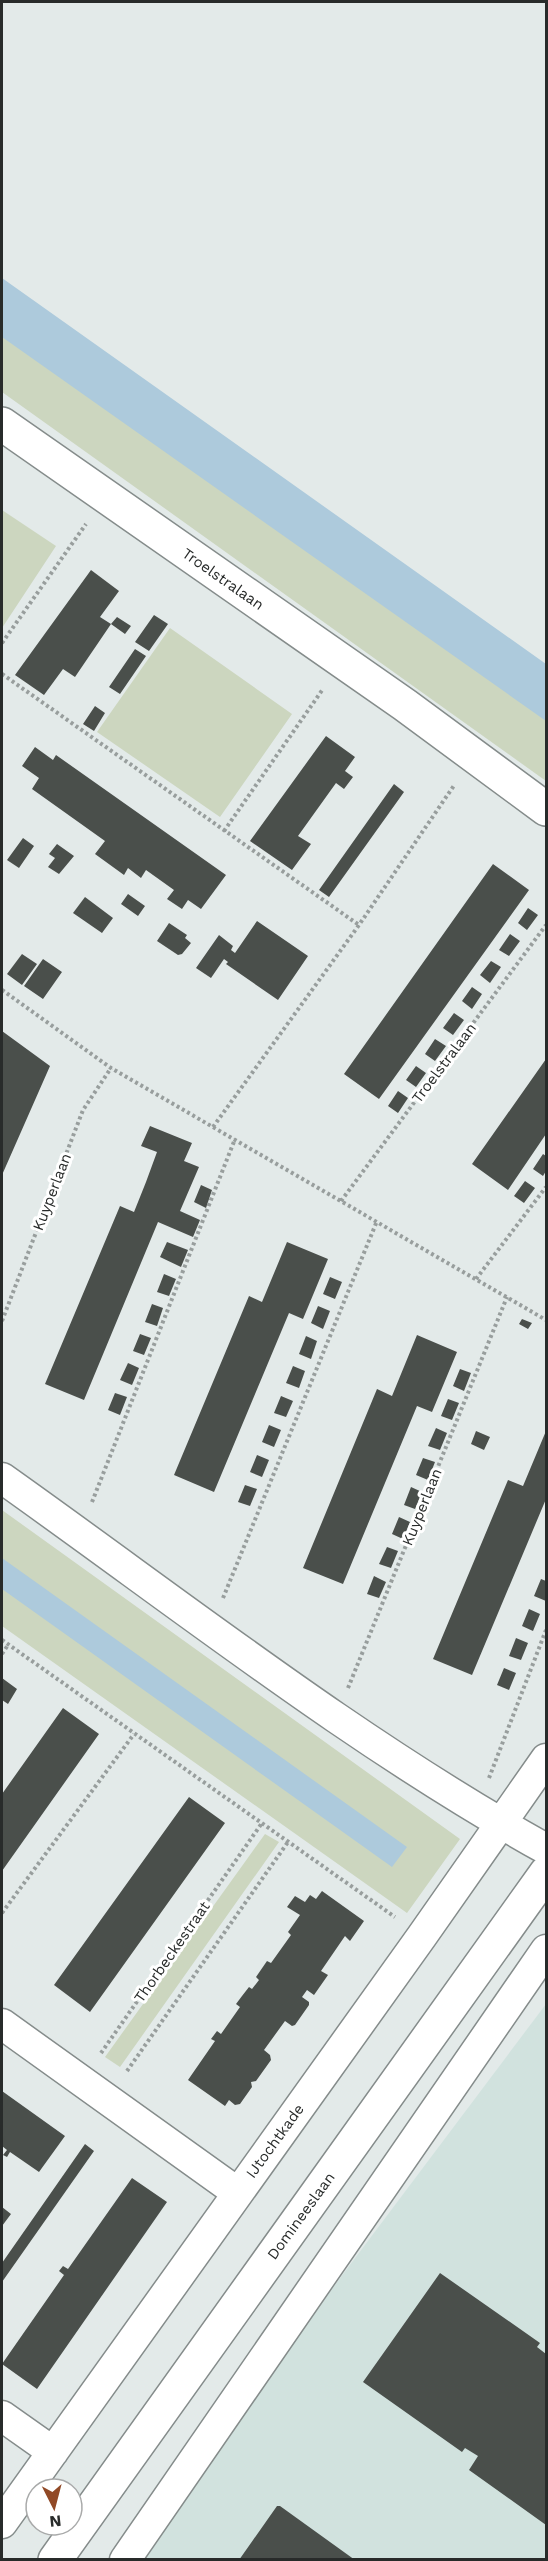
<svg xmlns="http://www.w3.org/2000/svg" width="548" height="2561" font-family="'Work Sans',sans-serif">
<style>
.built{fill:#d1e2de}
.green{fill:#ccd6bf}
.water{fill:#adcadc}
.building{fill:#4a4f4b}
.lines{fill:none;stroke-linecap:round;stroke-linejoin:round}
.minor-casing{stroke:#858c8b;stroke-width:33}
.tertiary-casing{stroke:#858c8b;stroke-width:36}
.path{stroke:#989e9d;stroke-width:4;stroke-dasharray:3 3;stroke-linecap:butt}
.minor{stroke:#fff;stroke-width:30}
.tertiary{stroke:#fff;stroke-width:33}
.labels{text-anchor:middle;stroke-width:6;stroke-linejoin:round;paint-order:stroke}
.street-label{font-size:15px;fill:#282b2a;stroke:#fff}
</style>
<rect width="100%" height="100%" fill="#e3eae9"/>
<path class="built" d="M546,2004V2559H129Z"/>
<path class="green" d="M2,332L546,697V781L2,392Z
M2,510L56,546L2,628Z
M170,628L292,714L220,817L97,732Z
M2,1510L460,1839L407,1913L2,1626Z
M265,1834L279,1842L120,2067L105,2057Z"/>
<path class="water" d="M2,278L546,664V721L2,337Z
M2,1558L407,1847L392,1867L2,1589Z"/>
<path class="building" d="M91,570L119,591L100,617L111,624L75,677L63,669L44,695L15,675Z
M154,615L168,624L149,651L135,642Z
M117,617L131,626L125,634L111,624Z
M135,649L146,656L120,694L109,687Z
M95,706L105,713L94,731L83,724Z
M326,736L355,757L345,771L353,777L344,789L336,783L298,836L311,844L292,870L250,841Z
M35,747L53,760L56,755L226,875L201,909L188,900L182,909L167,899L174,890L146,870L141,878L128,868L124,875L95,854L105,841L32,789L39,778L22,766Z
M394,784L404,792L329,897L319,890Z
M23,838L34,846L19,868L7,860Z
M57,844L74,856L59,874L48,867L55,858L49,854Z
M493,864L529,890L379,1099L344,1074Z
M128,894L145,906L138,916L121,904Z
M85,897L113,918L102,933L73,913Z
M528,908L538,915L527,930L518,923Z
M257,921L308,956L278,1000L226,964L228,962L224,959L211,978L196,968L219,935L233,946L231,950L235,953Z
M169,923L187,935L185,938L191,943L182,954L178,955L157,941Z
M510,934L520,941L509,956L499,950Z
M22,954L37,964L22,985L7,974Z
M43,959L62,972L43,999L24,986Z
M491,961L501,967L490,983L480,975Z
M472,987L482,994L472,1009L462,1001Z
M454,1013L464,1020L453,1035L443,1028Z
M2,1031L50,1066L2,1175Z
M435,1039L446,1046L435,1061L425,1054Z
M546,1059V1134L508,1190L472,1164Z
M416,1066L426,1073L416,1087L406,1080Z
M398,1091L408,1098L398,1113L388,1106Z
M150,1126L192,1143L184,1161L199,1167L180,1211L200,1220L193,1237L158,1222L84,1400L45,1384L120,1206L134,1212L146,1182L157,1152L141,1146Z
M543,1154L546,1156V1171L543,1176L533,1169Z
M525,1181L535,1188L524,1203L514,1196Z
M201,1185L212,1190L206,1208L194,1202Z
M167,1242L188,1250L181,1267L160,1257Z
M287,1242L328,1259L303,1319L289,1313L214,1492L174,1475L249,1296L262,1302Z
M164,1274L176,1279L169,1296L157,1292Z
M330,1277L342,1282L335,1299L323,1294Z
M152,1304L163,1308L157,1326L145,1322Z
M318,1306L330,1311L323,1329L311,1323Z
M522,1319L532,1323L528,1329L519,1324Z
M140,1334L151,1338L144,1355L133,1351Z
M417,1335L457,1352L432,1412L417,1406L343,1584L303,1568L377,1389L392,1396Z
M306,1336L317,1341L311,1359L299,1354Z
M128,1363L139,1368L132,1385L120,1380Z
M293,1366L305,1371L299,1388L286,1383Z
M460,1369L471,1373L464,1391L453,1386Z
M115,1393L127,1397L120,1415L108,1410Z
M281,1396L293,1401L286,1417L274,1413Z
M448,1399L459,1403L452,1420L441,1416Z
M269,1425L281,1430L274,1447L262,1442Z
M436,1428L447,1433L440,1450L428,1446Z
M476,1431L490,1437L484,1450L471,1444Z
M546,1431V1499L472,1675L433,1659L508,1480L523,1486Z
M257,1455L269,1460L262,1477L250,1472Z
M423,1458L435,1462L428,1480L416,1475Z
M245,1485L257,1489L250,1506L238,1502Z
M411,1487L422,1492L415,1509L404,1505Z
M399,1517L410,1522L403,1539L392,1534Z
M387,1547L398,1551L391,1568L379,1564Z
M374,1576L386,1582L379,1598L367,1594Z
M541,1579L546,1581V1601L534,1596Z
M529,1609L540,1614L533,1631L522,1626Z
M516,1638L528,1643L521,1660L509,1656Z
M504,1668L516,1673L509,1690L497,1685Z
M2,1678L17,1689L8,1704L2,1700Z
M63,1708L99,1734L2,1871V1794Z
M189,1797L225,1823L90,2012L54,1985Z
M322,1891L364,1921L350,1941L345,1936L321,1971L328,1975L314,1995L307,1990L302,1997L309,2002V2005L295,2025L292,2026L285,2021L264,2050L270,2055L271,2060L256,2081L251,2082L252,2087L240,2104L235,2105L229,2100L225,2106L188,2080L215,2041L211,2039L217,2031L221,2034L240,2007L236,2004L242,1996L249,1987L252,1989L259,1980L256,1977L267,1961L271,1963L291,1935L288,1932L300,1915L287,1907L295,1896L305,1902L310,1895L316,1899Z
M2,2091L65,2136L39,2172L10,2152L7,2157L3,2155L7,2150L2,2146Z
M85,2144L94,2151L2,2282V2263Z
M132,2178L167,2202L37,2389L2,2364L64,2275L59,2271L63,2266L68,2269Z
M2,2207L11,2214L2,2226Z
M440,2273L540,2343L537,2347L546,2354V2525L469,2470L478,2456L465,2448L462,2452L363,2382Z
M277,2506H280L355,2560H239Z"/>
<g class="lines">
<g class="minor-casing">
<path id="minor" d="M2,1478C181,1605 354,1742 546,1849
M2,2024L238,2193
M2,2416L53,2452
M2,2523L422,1936L546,1759
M125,2560L546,1950"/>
</g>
<g class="tertiary-casing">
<path id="tertiary" d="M2,424L405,705L546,809
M55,2560L546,1873"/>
</g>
<path class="path" d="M2,643L86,524
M2,674L359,925
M224,831L323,689
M2,990L111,1068L546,1320
M213,1127L359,925L455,784
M341,1201L546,925
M476,1279L546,1187
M2,1321L83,1110L111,1068
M92,1502L235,1139
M223,1598L377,1221
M2,1640L395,1917
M2,1654L8,1645
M348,1688L507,1297
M489,1778L546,1630
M2,1913L134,1734
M101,2053L262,1823
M127,2071L288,1842"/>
<use href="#minor" class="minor"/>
<use href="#tertiary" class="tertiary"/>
</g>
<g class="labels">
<g class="street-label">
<text transform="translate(223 579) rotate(35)" y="5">Troelstralaan</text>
<text transform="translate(444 1063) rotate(-53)" y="5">Troelstralaan</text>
<text transform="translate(52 1192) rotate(-69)" y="5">Kuyperlaan</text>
<text transform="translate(422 1507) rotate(-68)" y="5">Kuyperlaan</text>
<text transform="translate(172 1952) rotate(-55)" y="5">Thorbeckestraat</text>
<text transform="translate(275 2141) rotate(-54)" y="5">IJtochtkade</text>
<text transform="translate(301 2216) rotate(-54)" y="5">Domineeslaan</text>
</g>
</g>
<rect width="548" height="2561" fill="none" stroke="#282b2a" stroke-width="6"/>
<g transform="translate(54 2507) rotate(174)"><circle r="28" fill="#ffffff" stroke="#a9aaaa" stroke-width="1.5"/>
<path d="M0-4.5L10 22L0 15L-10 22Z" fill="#914926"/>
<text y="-9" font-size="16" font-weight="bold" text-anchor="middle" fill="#282b2a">N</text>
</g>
</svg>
